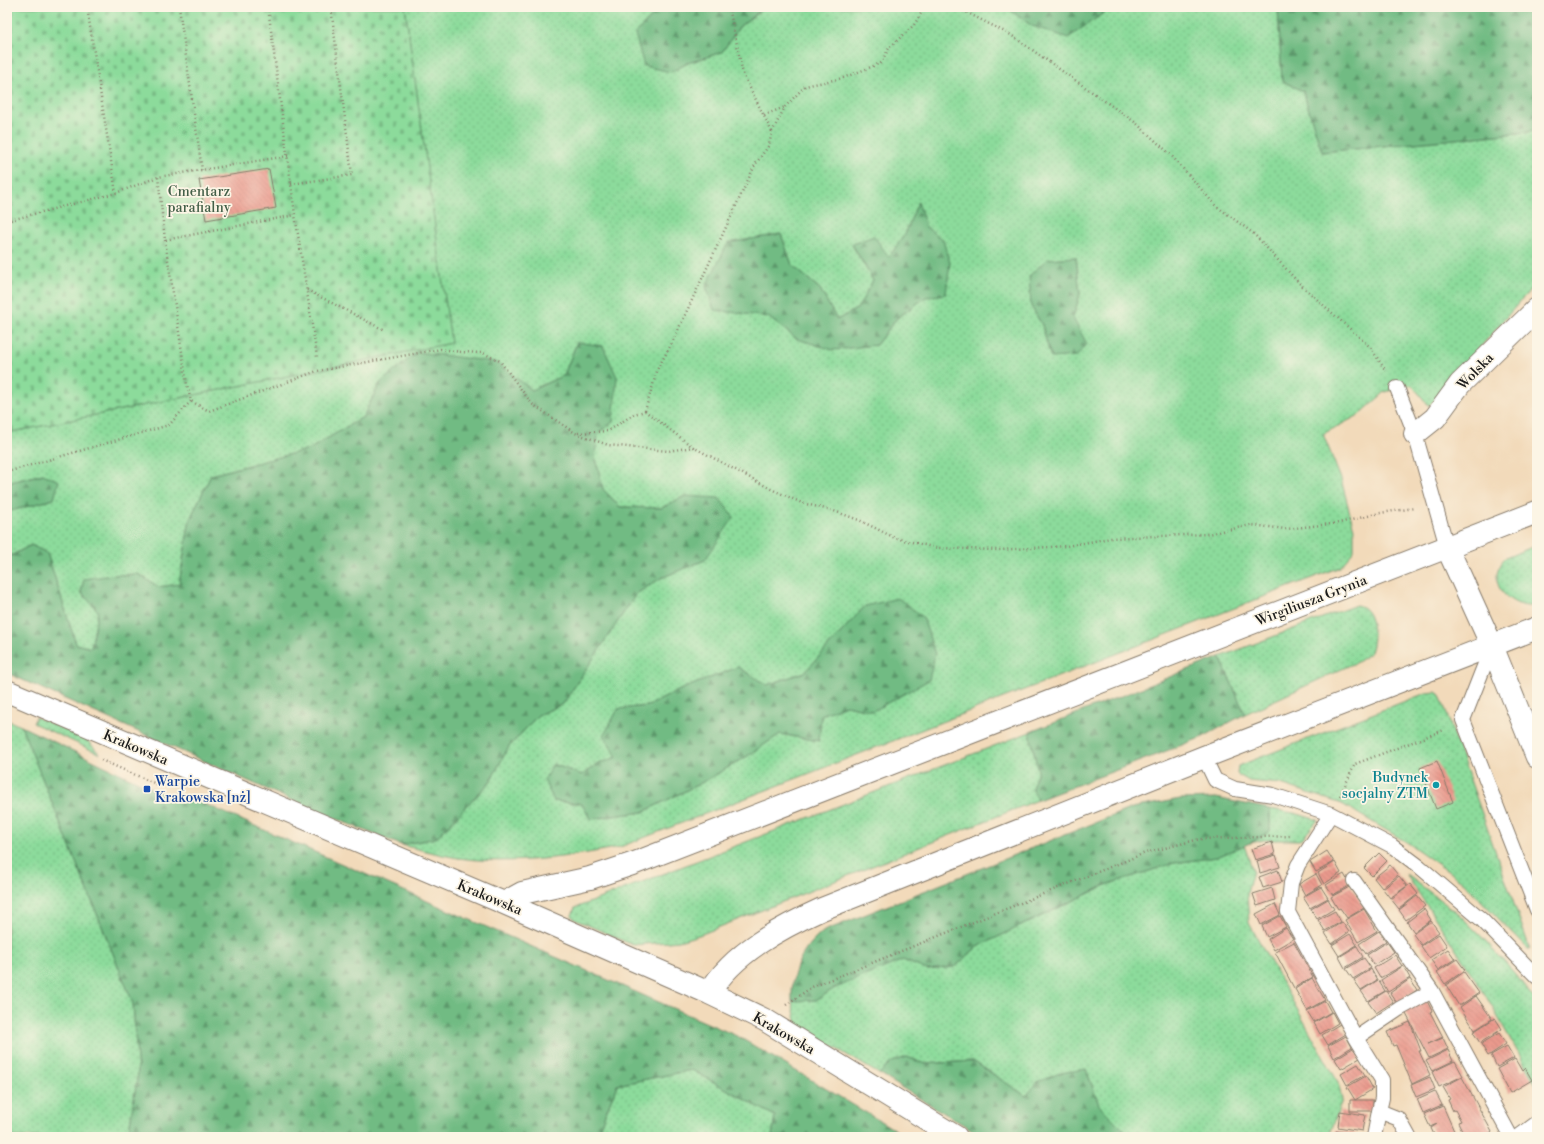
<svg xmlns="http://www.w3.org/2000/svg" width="1544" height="1144" font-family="'Libre Bodoni',serif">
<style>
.grass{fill:url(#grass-dots);stroke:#547c5c;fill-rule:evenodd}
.forest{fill:url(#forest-firs);stroke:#466c50}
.cemetery{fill:url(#cemetery-stones);stroke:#547c5c}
.building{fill:url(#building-back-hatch)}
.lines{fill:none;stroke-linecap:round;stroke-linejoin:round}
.lane-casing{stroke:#877b6b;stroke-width:16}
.street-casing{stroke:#877b6b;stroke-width:24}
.path{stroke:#877b6b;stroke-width:2.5;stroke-dasharray:1 3;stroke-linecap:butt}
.lane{stroke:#fff;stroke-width:14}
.street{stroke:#fff;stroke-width:22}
.culture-dot{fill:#0f9aa8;stroke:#fcf5e5;stroke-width:1.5}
.transit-dot{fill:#1a4fb4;stroke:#fcf5e5;stroke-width:1.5}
.labels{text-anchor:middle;stroke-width:3.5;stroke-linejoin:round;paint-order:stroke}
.park-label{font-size:14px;fill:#435f48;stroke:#fcf5e5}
.street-label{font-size:14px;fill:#1c1c1c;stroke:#fcf5e5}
.culture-label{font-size:14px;fill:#0d838f;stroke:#fcf5e5;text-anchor:end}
.transit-label{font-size:14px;fill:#164399;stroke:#fcf5e5;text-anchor:start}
</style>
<defs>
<pattern id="grass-dots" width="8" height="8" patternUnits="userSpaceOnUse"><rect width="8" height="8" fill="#8cdb9b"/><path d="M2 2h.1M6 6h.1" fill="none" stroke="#78bb85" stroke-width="1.8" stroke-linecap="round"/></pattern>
<pattern id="forest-firs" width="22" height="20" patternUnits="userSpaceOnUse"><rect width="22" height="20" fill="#71bb83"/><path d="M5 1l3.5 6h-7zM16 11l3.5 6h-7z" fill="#5c976a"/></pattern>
<pattern id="cemetery-stones" width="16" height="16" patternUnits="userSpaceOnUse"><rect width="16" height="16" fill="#8cdb9b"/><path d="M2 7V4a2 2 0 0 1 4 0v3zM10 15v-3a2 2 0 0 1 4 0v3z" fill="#78bb85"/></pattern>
<pattern id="building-back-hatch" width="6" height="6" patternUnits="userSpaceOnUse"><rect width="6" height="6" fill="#ea9a8d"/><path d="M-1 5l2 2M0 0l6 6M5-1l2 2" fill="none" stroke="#c88479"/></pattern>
</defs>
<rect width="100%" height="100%" fill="#fcf5e5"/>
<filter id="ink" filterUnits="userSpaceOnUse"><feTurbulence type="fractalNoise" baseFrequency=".025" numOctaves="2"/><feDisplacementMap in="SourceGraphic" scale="8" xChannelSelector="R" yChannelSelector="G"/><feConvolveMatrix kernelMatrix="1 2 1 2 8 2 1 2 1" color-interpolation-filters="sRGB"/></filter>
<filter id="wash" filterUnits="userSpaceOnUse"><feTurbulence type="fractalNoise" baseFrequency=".012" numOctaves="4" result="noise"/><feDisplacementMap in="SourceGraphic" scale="16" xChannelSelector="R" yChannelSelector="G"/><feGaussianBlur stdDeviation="0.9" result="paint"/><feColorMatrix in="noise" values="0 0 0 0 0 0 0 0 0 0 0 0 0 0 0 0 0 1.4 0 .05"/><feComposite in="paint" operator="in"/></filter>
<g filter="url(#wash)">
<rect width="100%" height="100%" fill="#f2daba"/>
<path class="grass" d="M405,7H661L635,34L671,72L688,63L722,52L740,26L765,7H1006L1032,26L1095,19L1112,7H1278L1282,81L1303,91L1322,152L1537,131V282L1429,406L1412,385L1385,392L1359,415L1323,434L1341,479L1354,529V551L1340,567L620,847C566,858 513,865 458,858C439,855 420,849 401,845L436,838L490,782L508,748L538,715L563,704L636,594L661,578L705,560L685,496L661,508L620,507L603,489L595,456L598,433L613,421L577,342L564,375L532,390L495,362L380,383L363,417L310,449L211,475L190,519L179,584L159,587L138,574L114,575L84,580L81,592L98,611L91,648L76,644L47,553L31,545L7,558V512L54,499L43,474L7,483V433L451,343ZM918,203L926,227L943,240L926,297L897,318L876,345L797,339L768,317L714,309L728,243L781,234L792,265L820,289L837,320L858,308L873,280L852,245L889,257L905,234ZM1076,257L1080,294L1073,318L1051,358L1042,325L1031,306L1047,259ZM865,606L873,711L846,705L821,715L819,741L780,734L746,757L705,781L643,812L590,819L583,804L554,801L553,764L582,775L596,765L617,757L618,709L648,706L682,689L738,667L767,685L805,672Z
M1537,545V605C1523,610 1502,598 1498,584C1495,575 1499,566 1503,559Z
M1356,605C1375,607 1376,641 1369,654L1357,662L1245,714L1220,657Z
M1436,692L1440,695L1530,949H1528L1463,882L1408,843L1342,804L1281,784L1249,781L1237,774L1238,766L1426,693Z
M36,717L86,739L100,754L33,723Z
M7,720L21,726L133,1003L138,1073L128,1137H7Z
M1030,732L1038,771L1032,788L1038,800L702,934L679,941L633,945L574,919L572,915L575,908Z
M1270,809L1294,813L1318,820L1301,840H1264L1250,843L1270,831Z
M1244,845L1253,871L1247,893L1249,923L1339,1084L1342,1100L1329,1137H1131L1099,1105L1086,1069L1026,1096L973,1061L925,1064L907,1057L892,1062L879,1074L797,1025L792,1001L816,1000L835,988L903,960L927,970L955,967L977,947L1106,885L1174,863L1217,857Z
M1406,874L1460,915L1483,938L1516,975L1537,1003V1086L1483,991Z
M692,1070L775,1116L772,1137H601V1124L617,1085Z"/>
<path class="forest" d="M661,7H765L740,26L722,52L688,63L671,72L644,66L635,34Z
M1006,7H1112L1068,38L1032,26Z
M1278,7H1537V131L1322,152L1303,91L1282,81Z
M918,202L926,227L943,240L950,263L946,294L926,297L897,318L876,345L833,350L797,339L768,317L714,310L706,286L728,243L781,234L792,265L820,289L837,320L858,308L873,280L852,244L874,236L889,257L905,234Z
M1076,257L1080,294L1073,318L1087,344L1077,356L1051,358L1042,325L1031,306L1029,276L1047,259Z
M577,342L603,346L617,377L613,422L598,433L595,456L603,489L620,507L661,508L685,496L719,498L734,517L705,560L661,578L636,594L563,704L538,715L508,748L490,782L436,838L401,845L309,808L7,673V558L31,545L47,553L76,644L91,648L98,611L81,592L84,579L114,575L138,574L159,587L179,584L190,519L211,475L310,449L363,417L380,383L417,352L495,362L532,390L564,375Z
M43,474L59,481L54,499L7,512V483Z
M898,598L923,617L935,654L929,680L873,711L846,705L821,715L819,741L780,734L746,757L705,781L643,812L590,819L582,804L554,801L544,780L553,764L582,775L596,765L617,757L604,735L618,709L648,706L682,689L738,667L767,685L805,672L865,606Z
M1220,657L1245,714L1203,737L1038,800L1032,788L1038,771L1030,732Z
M21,726L176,800L193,799L739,1037L907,1137H772L775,1116L692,1070L617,1085L601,1124V1137H128L138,1073L133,1003Z
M1216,798L1270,809V831L1250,843L1217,857L1174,863L1106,885L977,947L955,967L927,970L903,960L835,988L816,1000L792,1001C791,970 801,950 824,931L1132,808L1180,799Z
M907,1057L925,1064L973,1061L1026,1096L1038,1082L1060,1073L1086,1069L1099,1105L1131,1137H984L879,1074L892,1062Z"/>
<path class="cemetery" d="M7,7H405L451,343L7,433Z"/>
<g id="blocks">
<path class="building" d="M269,169L276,208L206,220L199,180Z
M1437,761L1453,802L1436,809L1420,768Z
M1272,842L1275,854L1255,860L1251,849Z
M1327,851L1334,862L1316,872L1310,862Z
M1379,853L1387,861L1372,876L1364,868Z
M1276,855L1280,867L1260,873L1257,861Z
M1335,862L1341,873L1324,884L1318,873Z
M1390,865L1398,875L1382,888L1374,878Z
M1278,870L1282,882L1263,888L1259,877Z
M1316,874L1322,885L1305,895L1299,884Z
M1344,874L1350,885L1333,895L1326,885Z
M1399,876L1407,886L1390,898L1383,889Z
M1410,884L1418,894L1399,909L1391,899Z
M1351,886L1364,908L1347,918L1340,908L1338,909L1331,897Z
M1321,887L1328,898L1310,908L1303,897Z
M1272,888L1275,900L1257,906L1253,894Z
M1417,896L1425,906L1406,920L1399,910Z
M1328,899L1334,909L1317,919L1311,909Z
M1275,904L1280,915L1261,925L1256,914Z
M1364,909L1377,931L1358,942L1345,920Z
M1424,909L1431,920L1414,932L1407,922Z
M1335,911L1341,922L1325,931L1318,920Z
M1280,916L1286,927L1267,937L1262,926Z
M1431,921L1439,932L1421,945L1413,934Z
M1342,922L1349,932L1332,944L1325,933Z
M1286,928L1293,939L1274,950L1268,939Z
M1379,931L1386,941L1366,954L1359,944Z
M1350,934L1357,945L1339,956L1332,945Z
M1439,934L1447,946L1429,958L1421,946Z
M1294,942L1313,977L1294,988L1275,952Z
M1387,942L1394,952L1374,965L1367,955Z
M1357,946L1363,957L1345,968L1339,957Z
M1448,949L1455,959L1438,970L1431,960Z
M1395,955L1402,966L1380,978L1374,968Z
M1364,958L1371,968L1353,979L1346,969Z
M1457,959L1465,970L1445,984L1437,972Z
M1403,966L1410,978L1388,992L1381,980Z
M1371,969L1377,980L1361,990L1354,980Z
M1464,972L1479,993L1459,1006L1446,985Z
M1312,978L1325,1000L1307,1010L1295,989Z
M1410,979L1417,990L1397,1003L1390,993Z
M1378,980L1385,991L1368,1001L1361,991Z
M1386,991L1393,1002L1376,1013L1368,1002Z
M1476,996L1492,1019L1475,1030L1460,1007Z
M1426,999L1432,1011L1430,1012L1443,1037L1428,1044L1443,1038L1448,1049L1429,1058L1404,1010Z
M1325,1001L1331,1012L1314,1022L1307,1011Z
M1332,1012L1338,1023L1320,1034L1314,1023Z
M1495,1018L1502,1029L1480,1043L1473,1032Z
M1410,1022L1421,1051H1419L1430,1075L1412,1084L1396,1045L1393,1046L1387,1032Z
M1340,1024L1346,1034L1328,1045L1322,1035Z
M1499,1033L1506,1044L1488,1056L1481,1044Z
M1346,1036L1352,1047L1334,1058L1328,1046Z
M1507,1046L1514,1058L1497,1067L1491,1055Z
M1353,1048L1360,1058L1341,1069L1335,1059Z
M1448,1050L1453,1061L1432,1071L1426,1061Z
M1515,1059L1522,1071L1525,1068L1532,1080L1510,1093L1497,1069Z
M1455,1061L1463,1076L1439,1087L1432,1072Z
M1358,1064L1365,1075L1347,1085L1341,1074Z
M1366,1076L1373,1089L1355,1100L1347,1087Z
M1430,1077L1435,1089L1416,1097L1411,1085Z
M1462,1077L1492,1132L1483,1137H1457L1464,1134L1458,1122L1461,1121L1455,1110L1453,1111L1448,1100L1450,1099L1443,1087Z
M1435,1091L1442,1105L1423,1113L1417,1099Z
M1350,1100H1373V1111H1350Z
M1443,1106L1454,1131L1441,1137H1435L1431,1128L1437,1124L1430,1127L1424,1114Z
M1340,1111L1365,1115L1362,1131L1338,1127Z
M1336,1131L1356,1134L1355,1137H1335Z"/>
</g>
</g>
<g filter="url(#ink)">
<use href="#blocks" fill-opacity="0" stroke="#877b6b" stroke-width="1"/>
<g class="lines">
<g class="lane-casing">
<path id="lane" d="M1397,388L1415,434L1447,547
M1492,646L1463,720L1537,910
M1204,757L1215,780L1235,789L1273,795L1331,814L1392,846L1420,867L1482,920L1537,977
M1331,814L1298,865L1291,883L1288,912L1356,1038L1382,1080V1098L1379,1111L1399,1119L1409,1137
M1354,881L1432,991L1511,1137
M1356,1038L1399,1009L1432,991
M1374,1137L1379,1111
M1518,1137L1537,1123"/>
</g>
<g class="street-casing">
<path id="street" d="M1415,434L1435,418L1460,384L1537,309
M1447,547L1492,646L1537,757
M7,691L504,903L709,993L765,1020L956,1137
M504,903L522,893L590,878L635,863L1537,512
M709,993C733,953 780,928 822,909L1204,757L1537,628"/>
</g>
<path class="path" d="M87,7L116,193
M179,7L202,170
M268,7L295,215L317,357
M956,7L1011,35L1136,123L1171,155L1215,205L1254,234L1299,283L1370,347L1386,371
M764,115L785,107
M772,132L785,107L805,86L843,78L881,63L889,48L914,25L925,7
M288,156L158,177L165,240L295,215
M291,184L352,175L331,7
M7,221L116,193L158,177
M165,240L187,385L191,401L209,411L317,371L441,349L461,352L483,353L500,361L532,404L575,433L608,445L668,451L693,447L771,489L802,503L834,511L859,520L895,538L937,548L998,550L1067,546L1111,538L1208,534L1251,525L1286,529L1339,523L1380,513L1415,508
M307,290L384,330
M645,411L658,368L672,343L755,165L769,145L772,132L743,74L729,7
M578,433L608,431L634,414L645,411L693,447
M7,472L169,425L191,401
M101,760L161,786
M1340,796L1355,764L1444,730
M786,1005L812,987L1145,853L1200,839L1292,836"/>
<use href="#lane" class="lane"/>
<use href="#street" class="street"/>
</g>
</g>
<circle class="culture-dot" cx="1436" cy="785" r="4"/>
<rect class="transit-dot" x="143" y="785" width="8" height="8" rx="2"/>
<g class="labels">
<g class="park-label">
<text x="199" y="196">Cmentarz<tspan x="199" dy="16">parafialny</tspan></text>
</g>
<g class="street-label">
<text transform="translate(1475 371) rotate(-46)" y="5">Wolska</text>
<text transform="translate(1311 600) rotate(-21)" y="5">Wirgiliusza Grynia</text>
<text transform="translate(136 747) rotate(23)" y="5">Krakowska</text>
<text transform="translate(490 897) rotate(23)" y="5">Krakowska</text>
<text transform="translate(784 1033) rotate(30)" y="5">Krakowska</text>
</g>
<g class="culture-label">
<text x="1428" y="782">Budynek<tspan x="1428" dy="16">socjalny ZTM</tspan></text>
</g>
<g class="transit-label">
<text x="155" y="786">Warpie<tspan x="155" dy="16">Krakowska [nż]</tspan></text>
</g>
</g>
<rect width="1544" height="1144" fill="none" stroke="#fcf5e5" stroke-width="24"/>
</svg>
